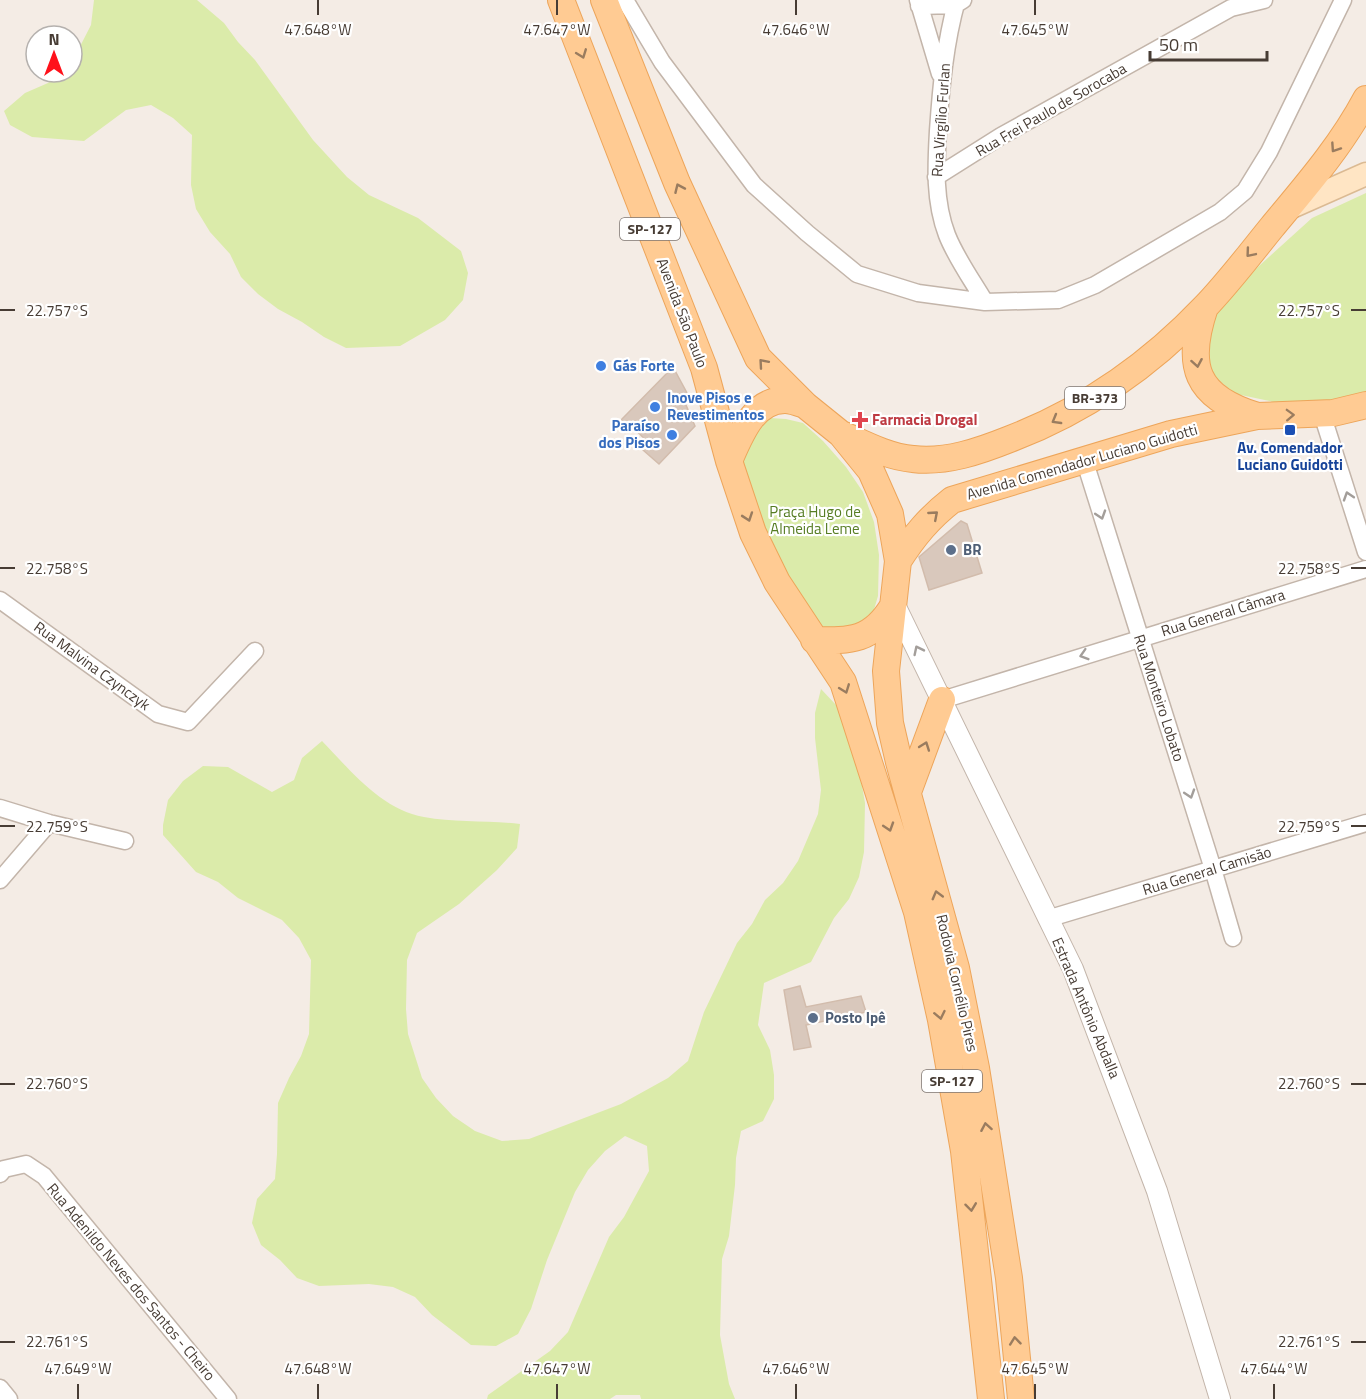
<svg xmlns="http://www.w3.org/2000/svg" width="1366" height="1399" font-family="'Titillium Web',sans-serif">
<style>
.green{fill:#dbebaa}
.building{fill:#d9c8bc;stroke:#d2bcac;stroke-width:1.5}
.lines{fill:none;stroke-linecap:round;stroke-linejoin:round}
.minor-casing{stroke:#c3b5aa;stroke-width:19}
.tertiary-casing{stroke:#c3b5aa;stroke-width:22}
.secondary-casing{stroke:#dbba93;stroke-width:25}
.primary-casing{stroke:#eda55a;stroke-width:28}
.minor{stroke:#fff;stroke-width:16}
.tertiary{stroke:#fff;stroke-width:20}
.secondary{stroke:#ffe5c4;stroke-width:22}
.primary{stroke:#ffcb93;stroke-width:26}
.oneway{stroke:#9a7c5f}
.oneway2{stroke:#a39e9a}
.ticks{fill:none;stroke:#473c34;stroke-width:2}
.shop-dot{fill:#3f7fe0;stroke:#fff;stroke-width:2}
.health-dot{fill:#e0444e;stroke:#fff;stroke-width:2}
.transit-dot{fill:#1a4fb4;stroke:#fff;stroke-width:2}
.service-dot{fill:#5c6f8a;stroke:#fff;stroke-width:2}
.labels{text-anchor:middle;stroke-width:4.5;stroke-linejoin:round;paint-order:stroke}
.shield{fill:#fff;stroke:#7e7671;stroke-width:1.5}
.shield-label{font-size:14px;font-weight:bold;fill:#473c34}
.street-label{font-size:15px;fill:#473c34;stroke:#fff}
.shop-label{font-size:15px;font-weight:bold;fill:#366cbe;stroke:#fff;text-anchor:start}
.health-label{font-size:15px;font-weight:bold;fill:#be3a42;stroke:#fff;text-anchor:start}
.transit-label{font-size:15px;font-weight:bold;fill:#164399;stroke:#fff}
.park-label{font-size:15px;fill:#567d23;stroke:#fff}
.service-label{font-size:15px;font-weight:bold;fill:#4e5e75;stroke:#fff;text-anchor:start}
.ticks-label{font-size:15px;text-anchor:middle;fill:#473c34;stroke:#fff;stroke-width:4.5;stroke-linejoin:round;paint-order:stroke}
</style>
<rect width="100%" height="100%" fill="#f4ece5"/>
<path class="green" d="M94,0H197L224,23L238,42L255,60L313,140L347,177L369,195L418,218L461,251L468,273L463,300L445,320L400,346L346,348L324,337L302,322L278,309L258,294L241,277L230,254L210,232L196,209L191,185L192,135L173,118L151,105L126,110L84,141L32,137L10,125L4,111L25,93L48,83L64,72H72V62L91,25Z
M1366,193V394L1331,402L1288,405L1236,394L1217,379L1206,365L1205,322L1218,303L1312,218Z
M770,418L786,419L803,423L823,441L846,467L863,492L874,522L879,555L878,596L873,613L862,626L827,633L808,620L764,541L744,465L741,452L745,436Z
M821,689L837,706L856,751L865,803L864,852L859,877L849,899L834,918L811,962L764,983L758,1025L770,1050L774,1075V1099L763,1121L741,1131L736,1158L735,1185L729,1236L722,1259L720,1335L729,1384L735,1399H641L640,1395H616L610,1399H487L488,1395L550,1351L568,1332L609,1237L624,1217L649,1171L647,1146L625,1136L605,1151L588,1170L575,1192L547,1260L531,1309L518,1334L496,1346L471,1345L432,1315L415,1297L393,1287L369,1284L319,1286L297,1278L280,1260L261,1245L252,1223L257,1199L275,1179L277,1154L278,1103L289,1078L301,1056L309,1034L311,960L299,938L282,920L238,898L218,882L196,872L163,835V825L168,800L183,781L203,766L228,767L272,792L294,780L302,758L322,741C350,770 382,810 424,817C455,823 488,820 520,824L517,848L497,870L459,904L417,933L407,960L406,1009L408,1034L422,1078L436,1098L453,1116L475,1131L502,1141L529,1139L621,1104L668,1078L688,1061L704,1012L737,943L752,924L765,900L783,883L798,861L818,814L821,790L815,738V713Z"/>
<path class="building" d="M673,367L687,393L683,398L695,426L659,464L643,450L649,444L638,432L620,421Z
M961,521L967,524L982,573L929,590L919,557Z
M800,986L806,1007L861,996L866,1012L806,1025L811,1047L794,1050L784,990Z"/>
<g class="lines">
<g class="minor-casing">
<path id="minor" d="M625,0L662,62L754,185L807,233L857,274L918,293L985,302L1058,300L1095,285L1220,212L1245,191L1269,152L1343,0
M918,0L940,74
M957,0C945,43 941,87 938,131C936,166 934,201 947,235C956,258 972,280 985,302
M919,6L955,5L963,0
M936,177L1001,136L1231,8L1264,0
M1322,414L1366,552
M1084,459L1213,869L1233,938
M0,600L158,714L188,722L255,651
M942,700L1366,569
M0,808L49,823L125,841
M0,880L49,823
M1047,919L1366,823
M0,1174L4,1169L26,1164L44,1176L228,1399
M0,1388L9,1399"/>
</g>
<g class="tertiary-casing">
<path id="tertiary" d="M893,601L1073,969L1157,1191L1220,1399"/>
</g>
<g class="secondary-casing">
<path id="secondary" d="M1287,209L1366,174"/>
</g>
<g class="primary-casing">
<path id="primary" d="M561,0L704,368L729,461L753,533L777,582L843,682L917,912L941,1020L964,1151L991,1399
M604,0L677,183L758,358L805,405L841,434L871,471L890,514L898,561L886,671L890,723L899,762L956,968L976,1068L1009,1278L1021,1399
M1205,307C1185,366 1195,397 1257,416
M844,435C866,445 889,457 913,459C946,463 980,451 1010,439C1086,410 1149,366 1205,307C1229,282 1250,254 1272,227C1306,186 1341,146 1366,99
M729,461C740,436 753,400 785,400C791,400 799,403 805,405
M898,561C914,536 929,518 952,500L1171,434L1257,416L1333,413L1366,405
M814,640C851,641 872,641 893,606
M908,792L942,700"/>
</g>
<use href="#minor" class="minor"/>
<use href="#tertiary" class="tertiary"/>
<use href="#secondary" class="secondary"/>
<use href="#primary" class="primary"/>
</g>
<defs><path id="oneway-chevron" d="M-2-3.5L2.5 0L-2 3.5" fill="none" stroke-width="1.6" stroke-linecap="round" stroke-linejoin="round" transform="scale(1.5)"/></defs>
<g class="oneway">
<use href="#oneway-chevron" transform="translate(582 54) rotate(69)"/>
<use href="#oneway-chevron" transform="translate(1335 148) rotate(124)"/>
<use href="#oneway-chevron" transform="translate(679 188) rotate(-114)"/>
<use href="#oneway-chevron" transform="translate(1250 253) rotate(130)"/>
<use href="#oneway-chevron" transform="translate(763 363) rotate(-131)"/>
<use href="#oneway-chevron" transform="translate(1197 363) rotate(80)"/>
<use href="#oneway-chevron" transform="translate(1290 415) rotate(-2)"/>
<use href="#oneway-chevron" transform="translate(1056 420) rotate(150)"/>
<use href="#oneway-chevron" transform="translate(934 515) rotate(-41)"/>
<use href="#oneway-chevron" transform="translate(748 517) rotate(71)"/>
<use href="#oneway-chevron" transform="translate(845 689) rotate(69)"/>
<use href="#oneway-chevron" transform="translate(925 746) rotate(-70)"/>
<use href="#oneway-chevron" transform="translate(889 827) rotate(72)"/>
<use href="#oneway-chevron" transform="translate(937 895) rotate(-105)"/>
<use href="#oneway-chevron" transform="translate(940 1015) rotate(78)"/>
<use href="#oneway-chevron" transform="translate(986 1127) rotate(-100)"/>
<use href="#oneway-chevron" transform="translate(971 1207) rotate(83)"/>
<use href="#oneway-chevron" transform="translate(1015 1341) rotate(-96)"/>
</g>
<g class="oneway2">
<use href="#oneway-chevron" transform="translate(1348 496) rotate(-108)"/>
<use href="#oneway-chevron" transform="translate(1101 515) rotate(72)"/>
<use href="#oneway-chevron" transform="translate(918 650) rotate(-116)"/>
<use href="#oneway-chevron" transform="translate(1084 655) rotate(163)"/>
<use href="#oneway-chevron" transform="translate(1190 794) rotate(72)"/>
</g>
<path class="ticks" d="M318,0V15M557,0V15M796,0V15M1035,0V15M0,310H15M1351,310H1366M0,568H15M1351,568H1366M0,826H15M1351,826H1366M0,1084H15M1351,1084H1366M0,1342H15M1351,1342H1366M78,1384V1399M318,1384V1399M557,1384V1399M796,1384V1399M1035,1384V1399M1274,1384V1399"/>
<g class="shop-dot">
<circle cx="601" cy="366" r="6"/>
<circle cx="655" cy="407" r="6"/>
<circle cx="672" cy="435" r="6"/>
</g>
<path class="health-dot" d="M857 411h6v6h6v6h-6v6h-6v-6h-6v-6h6z"/>
<rect class="transit-dot" x="1284" y="424" width="12" height="12" rx="3"/>
<g class="service-dot">
<circle cx="951" cy="550" r="6"/>
<circle cx="813" cy="1018" r="6"/>
</g>
<g class="labels">
<g class="shield">
<rect x="620" y="218" width="60" height="22" rx="4.5"/>
<rect x="1065" y="387" width="60" height="22" rx="4.5"/>
<rect x="922" y="1070" width="60" height="22" rx="4.5"/>
</g>
<g class="shield-label">
<text x="650" y="234">SP-127</text>
<text x="1095" y="403">BR-373</text>
<text x="952" y="1086">SP-127</text>
</g>
<g class="street-label">
<text transform="translate(1051 110) rotate(-30)" y="5">Rua Frei Paulo de Sorocaba</text>
<text transform="translate(941 120) rotate(-86)" y="5">Rua Virgílio Furlan</text>
<text transform="translate(682 313) rotate(69)" y="5">Avenida São Paulo</text>
<text transform="translate(1082 462) rotate(-16)" y="5">Avenida Comendador Luciano Guidotti</text>
<text transform="translate(1223 613) rotate(-17)" y="5">Rua General Câmara</text>
<text transform="translate(92 666) rotate(36)" y="5">Rua Malvina Czynczyk</text>
<text transform="translate(1159 698) rotate(72)" y="5">Rua Monteiro Lobato</text>
<text transform="translate(1207 871) rotate(-17)" y="5">Rua General Camisão</text>
<text transform="translate(957 983) rotate(77)" y="5">Rodovia Cornélio Pires</text>
<text transform="translate(1086 1008) rotate(67)" y="5">Estrada Antônio Abdalla</text>
<text transform="translate(131 1282) rotate(50)" y="5">Rua Adenildo Neves dos Santos - Cheiro</text>
</g>
<g class="shop-label">
<text x="613" y="371">Gás Forte</text>
<text x="667" y="403">Inove Pisos e<tspan x="667" dy="17">Revestimentos</tspan></text>
<text x="660" y="431" text-anchor="end">Paraíso<tspan x="660" dy="17">dos Pisos</tspan></text>
</g>
<g class="health-label">
<text x="872" y="425">Farmacia Drogal</text>
</g>
<g class="transit-label">
<text x="1290" y="453">Av. Comendador<tspan x="1290" dy="17">Luciano Guidotti</tspan></text>
</g>
<g class="park-label">
<text x="815" y="517">Praça Hugo de<tspan x="815" dy="17">Almeida Leme</tspan></text>
</g>
<g class="service-label">
<text x="963" y="555">BR</text>
<text x="825" y="1023">Posto Ipê</text>
</g>
</g>
<g class="ticks-label">
<text x="318" y="35">47.648°W</text>
<text x="557" y="35">47.647°W</text>
<text x="796" y="35">47.646°W</text>
<text x="1035" y="35">47.645°W</text>
<text x="57" y="316">22.757°S</text>
<text x="1309" y="316">22.757°S</text>
<text x="57" y="574">22.758°S</text>
<text x="1309" y="574">22.758°S</text>
<text x="57" y="832">22.759°S</text>
<text x="1309" y="832">22.759°S</text>
<text x="57" y="1089">22.760°S</text>
<text x="1309" y="1089">22.760°S</text>
<text x="57" y="1347">22.761°S</text>
<text x="1309" y="1347">22.761°S</text>
<text x="78" y="1374">47.649°W</text>
<text x="318" y="1374">47.648°W</text>
<text x="557" y="1374">47.647°W</text>
<text x="796" y="1374">47.646°W</text>
<text x="1035" y="1374">47.645°W</text>
<text x="1274" y="1374">47.644°W</text>
</g>
<g transform="translate(54 54)"><circle r="28" fill="#ffffff" stroke="#b5b1ae" stroke-width="1.5"/>
<path d="M0-4.5L10 22L0 15L-10 22Z" fill="#ff111a"/>
<text y="-9" font-size="16" font-weight="bold" text-anchor="middle" fill="#473c34">N</text>
</g>
<path d="M1150 51v9h117v-9" fill="none" stroke="#473c34" stroke-width="3"/>
<text x="1159" y="51" font-size="18" fill="#473c34" stroke="#ffffff" stroke-width="4.5" paint-order="stroke">50 m</text>
</svg>
